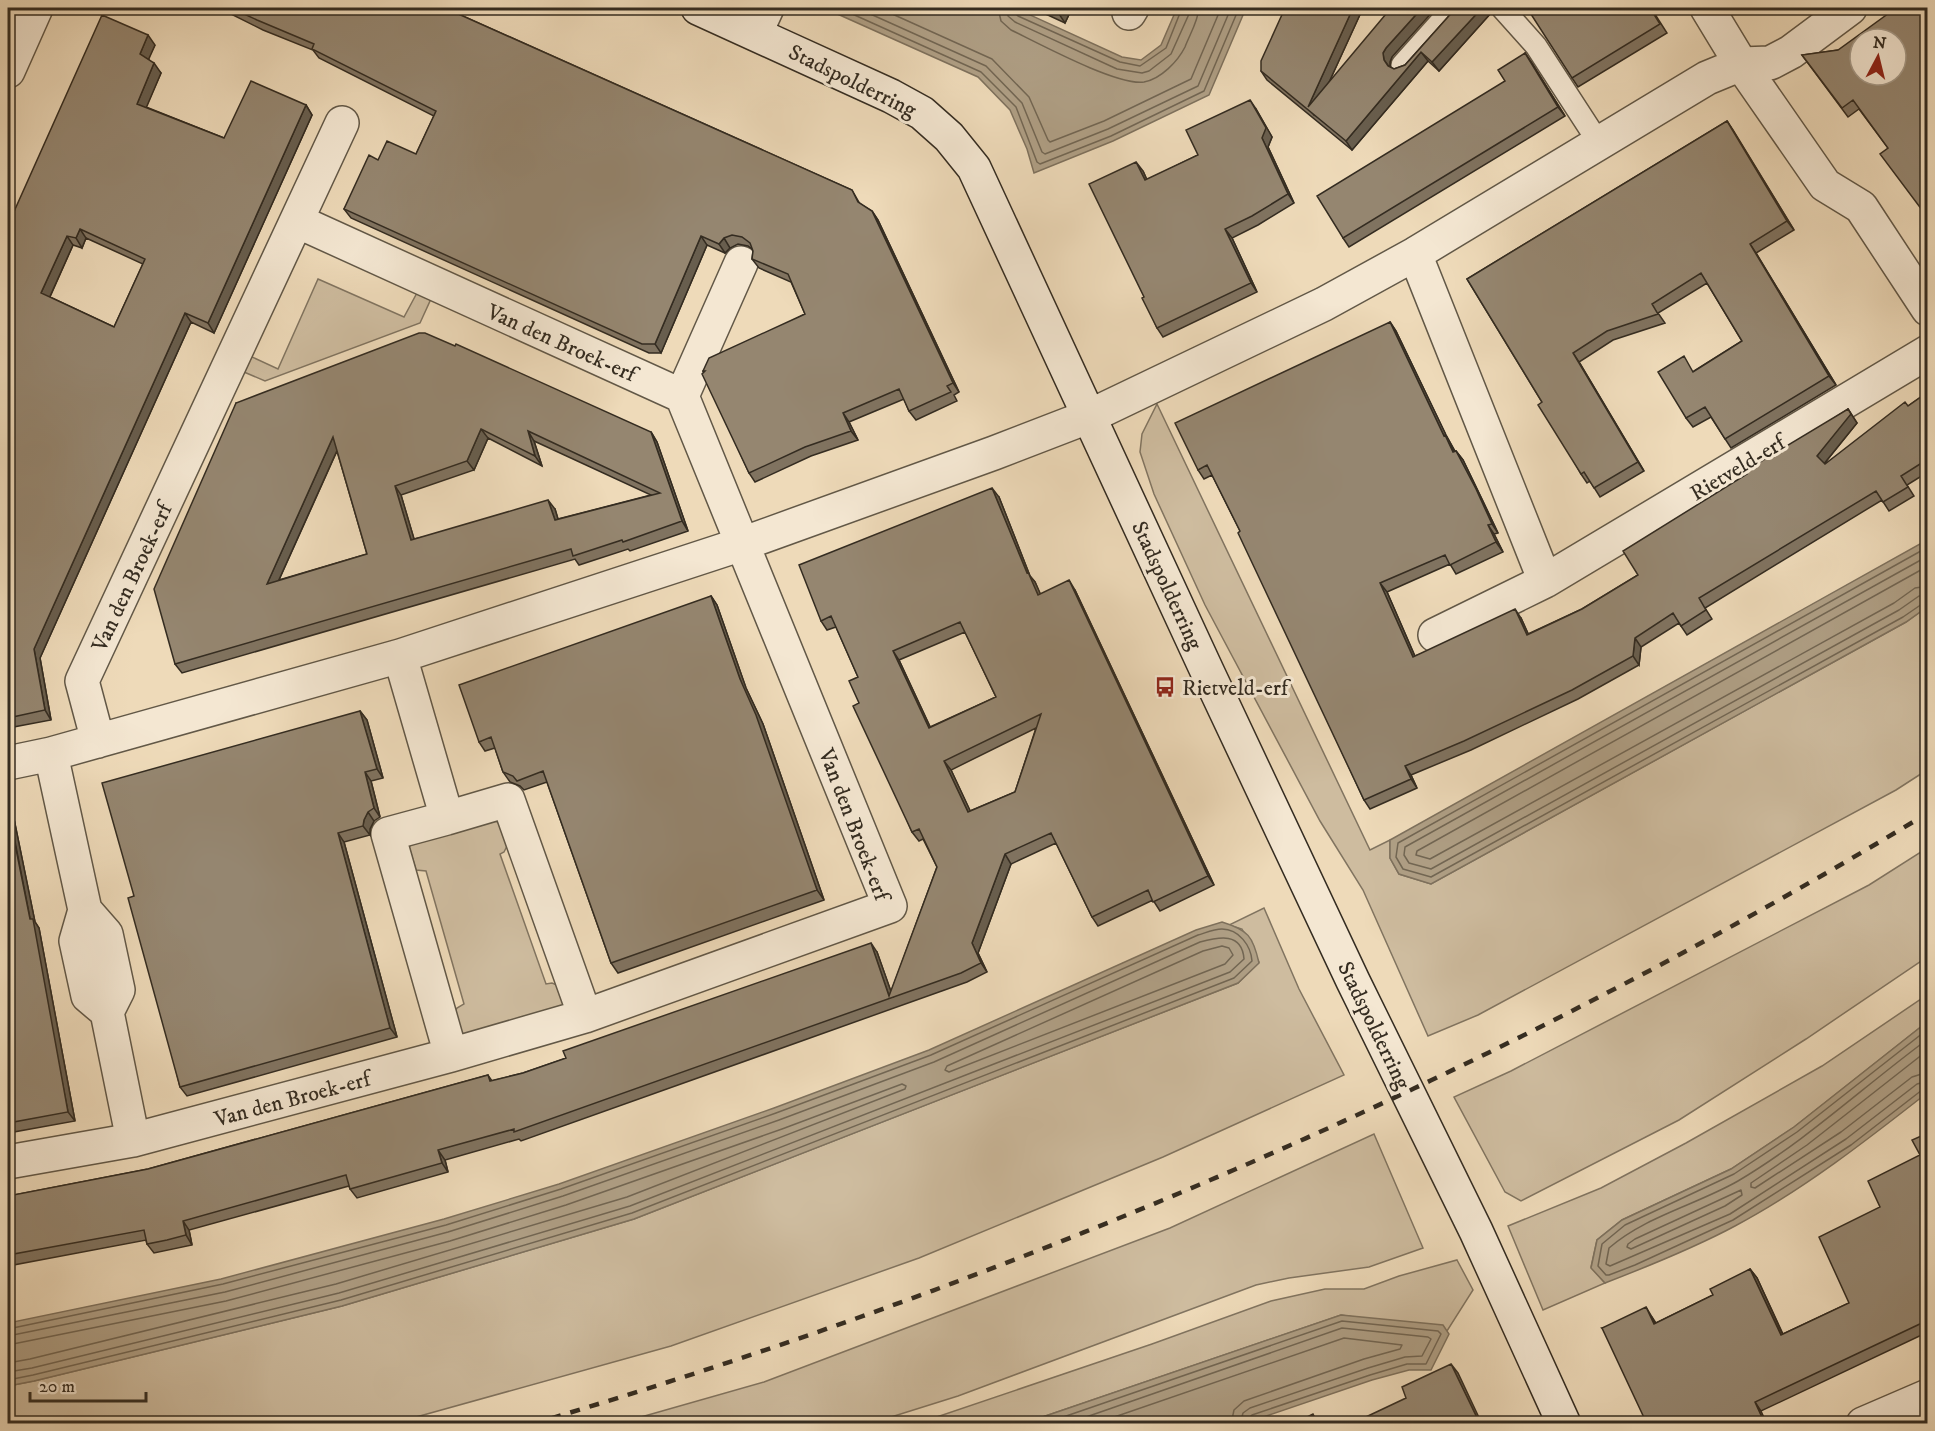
<svg xmlns="http://www.w3.org/2000/svg" width="1935" height="1431" font-family="'IM FELL DW Pica',serif">
<style>
.green{fill:#cebc9f;stroke:#817460;stroke-width:1.5}
.water{fill:#af9f85;stroke:#7e715d;stroke-width:1.5}
.lines{fill:none;stroke-linecap:round;stroke-linejoin:round}
.shore{stroke:#726653;stroke-width:1.5}
.lane-casing{stroke:#625847;stroke-width:24}
.street-casing{stroke:#625847;stroke-width:36}
.secondary-casing{stroke:#342c21;stroke-width:36}
.lane{stroke:#f4e7d2;stroke-width:21}
.street{stroke:#f4e7d2;stroke-width:33}
.secondary{stroke:#f4e7d2;stroke-width:33}
.rail{stroke:#342c21;stroke-width:4.5;stroke-dasharray:10 10;stroke-linecap:butt}
.wall{fill:#807360;stroke:#342c21;stroke-width:1.5;fill-rule:evenodd}
.shaded-wall{fill:#685e4e;stroke:#342c21;stroke-width:1.5}
.building{fill:#958670;stroke:#342c21;stroke-width:1.5;fill-rule:evenodd}
.labels{text-anchor:middle;stroke-width:6;stroke-linejoin:round;paint-order:stroke}
.street-label{font-size:22px;fill:#342c21;stroke:#f4e7d2}
.poi-label{font-size:22px;fill:#342c21;stroke:#f4e7d2;text-anchor:start}
</style>
<rect width="100%" height="100%" fill="#eedab9"/>
<filter id="stains"><feTurbulence type="fractalNoise" baseFrequency=".00333" numOctaves="4"/><feColorMatrix values="0 0 0 0 .2 0 0 0 0 .09 0 0 0 0 .02 0 0 0 .5 -.17"/></filter>
<radialGradient id="worn" r=".72"><stop offset=".6" stop-color="#630" stop-opacity="0"/><stop offset="1" stop-color="#630" stop-opacity=".3"/></radialGradient>
<path class="green" d="M318,279L404,317L418,291L430,298V301L420,323L265,381L244,372L250,356L278,369Z
M1157,404L1370,850L1390,840V858L1399,874L1431,884L1906,622L1927,607V770L1896,790L1478,1015L1428,1036L1363,890L1320,821L1205,605L1154,494L1140,452L1142,434Z
M495,821L498,822L507,846L504,852L500,854L546,984L552,983L557,985L564,1004V1008L463,1036L455,1012L457,1008L464,1004L426,871L416,870L409,847L411,845Z
M1927,848V957L1806,1039L1679,1120L1521,1201L1505,1192L1454,1097L1511,1071L1869,885Z
M1264,908L1299,989L1344,1075L1163,1157L919,1258L671,1346L409,1419L389,1424H8V1386L34,1381L342,1306L634,1219L1238,983L1259,962L1242,929L1229,925Z
M1927,995V1022L1794,1127L1731,1169L1622,1220L1597,1240L1591,1267L1605,1283L1543,1310L1508,1226L1601,1188L1686,1143L1822,1066Z
M1374,1134L1423,1248L1369,1267L1289,1278L1256,1285L958,1396L872,1423H620L764,1382L1170,1228Z
M1457,1260L1473,1290L1447,1331L1341,1315L1025,1423L916,1424L1152,1344L1271,1301L1325,1289H1364L1399,1276Z"/>
<path class="water" d="M824,8H1015L1122,57L1141,60L1161,45L1177,8H1246L1209,95L1113,141L1034,173L1027,149L1010,110L978,77Z
M1927,540V607L1906,622L1431,884L1399,874L1390,858V840Z
M1222,922C1248,930 1253,936 1259,963L1238,983L634,1219L342,1306L34,1381L8,1386V1323L221,1279L444,1219L559,1184L774,1108L929,1050L1196,930Z
M1927,1022V1093C1867,1140 1803,1190 1735,1226C1694,1248 1649,1266 1605,1283L1591,1268L1597,1240L1622,1220L1731,1169L1794,1127Z
M1341,1315L1443,1325L1449,1334L1431,1370H1409L1372,1380L1246,1423H1025Z"/>
<g class="lines">
<path class="shore" d="M839,8L981,72L1016,107L1037,162L1040,164L1111,136L1204,91L1239,8
M857,8L986,66L1022,103L1042,152L1045,154L1108,129L1198,86L1231,8
M879,8L992,59L1029,97L1048,140L1050,142L1104,121L1191,79L1221,8
M998,8L1001,21L1011,30C1038,43 1117,86 1144,82C1161,79 1178,61 1185,47C1190,34 1198,21 1199,8
M1007,8L1008,16L1015,22L1117,69L1142,73L1149,71L1171,54L1189,14L1190,8
M1014,8L1015,13L1018,16L1120,62L1140,66L1166,48L1182,8
M1928,547L1398,843L1396,857L1403,869L1431,877L1903,617L1922,604L1928,603
M1928,556L1405,847L1404,855L1409,863L1431,869L1899,610L1919,596L1928,595
M1928,566L1417,851L1416,855L1430,859L1894,603L1915,588L1928,586
M1222,946L1229,948L1233,955L1225,964L949,1072L945,1070L947,1066L1203,951Z
M1928,1029L1797,1132L1734,1174L1625,1225L1602,1244L1598,1266L1606,1275H1609L1635,1265L1733,1220L1851,1145L1922,1090L1928,1089
M1928,1039C1864,1086 1806,1141 1738,1181C1696,1205 1646,1216 1609,1248L1606,1264L1610,1266L1730,1214L1846,1139L1917,1084L1928,1081
M1928,1050L1807,1145L1751,1183V1187L1755,1188L1841,1132L1912,1077L1928,1072
M1741,1190L1742,1195L1725,1206L1631,1249L1627,1247L1628,1244L1635,1239Z
M8,1329L223,1284L446,1225L561,1189L776,1113L931,1055L1198,935C1205,933 1214,929 1222,929C1239,929 1251,946 1252,961L1234,978L632,1213L341,1300L33,1375L8,1380
M8,1336L225,1292L448,1232L563,1196L779,1120L934,1062L1200,942C1219,937 1242,932 1244,959L1230,972L630,1206L339,1293L32,1368L8,1372
M8,1345L226,1301L450,1241L566,1205L782,1129L902,1084L906,1086L905,1089L627,1197L336,1284L30,1359L8,1363
M1043,1424L1342,1321L1438,1331L1441,1334L1426,1364H1407L1370,1375L1252,1415L1249,1418L1248,1424
M1066,1424L1342,1328L1428,1337L1431,1339L1422,1356L1405,1357L1368,1368L1250,1408L1243,1413L1240,1424
M1094,1424L1344,1338L1402,1345L1400,1349L1364,1359L1244,1401L1234,1410L1231,1424"/>
<g class="lane-casing">
<path id="lane" d="M1502,8L1536,46L1599,143
M1402,65L1453,8"/>
</g>
<g class="street-casing">
<path id="street" d="M1707,8L1741,64L1825,185L1861,207L1928,309
M1129,13L1132,8
M756,32L767,8
M8,71L36,8
M1415,254L1545,581
M682,396L741,263
M1435,635L1545,581L1928,352
M400,656L447,818L388,834L451,1055
M98,741L82,681L342,123
M51,754L85,910L76,941L88,996L107,1012
M8,763L51,754L400,656L742,544L994,453L1090,416L1324,304L1415,254L1707,78L1741,64L1770,63L1791,52L1850,8
M447,818L508,800L585,1016
M85,910L106,934L118,990L107,1012L133,1140
M8,1162L133,1140L451,1055L585,1016L890,906L682,396L297,221
M1863,1424L1928,1396"/>
</g>
<g class="secondary-casing">
<path id="secondary" d="M698,8L891,96L922,113L949,137L974,168L1207,671L1353,981L1476,1231L1564,1424"/>
</g>
<use href="#lane" class="lane"/>
<use href="#street" class="street"/>
<use href="#secondary" class="secondary"/>
<path class="rail" d="M532,1424C1021,1279 1491,1077 1928,813"/>
</g>
<path class="wall" d="M219,8H445L852,190L860,204L872,211L878,220L959,392L954,395L957,401L916,420L909,411L904,399L849,422L858,440L811,456L755,482L749,473L703,371L805,314L791,282L759,268L752,259L753,251L752,249L748,246L738,244L730,248L725,253L707,245L661,353H649L351,218L344,209L378,160L416,154L434,116L319,58L313,50L263,30Z
M1018,8H1072L1065,23L1037,10L1032,14Z
M1363,8L1330,80L1392,57L1390,62V67L1394,69L1405,65L1456,8H1490L1491,13L1439,71L1428,61L1352,150L1267,80L1261,71Z
M1651,8L1667,33L1578,87L1572,78Z
M155,45L148,59L161,73L146,107L224,138L306,105L312,115L214,333L191,322L40,658L51,720L8,728V225ZM86,238L143,264L114,327L50,297L73,245L82,248Z
M1838,50L1888,148L1859,109L1848,117L1802,55Z
M1525,53L1565,116L1349,247L1343,238L1505,81Z
M1256,109L1272,137L1268,147L1294,203L1258,225L1232,238L1257,292L1163,337L1157,328L1144,297L1143,171L1147,180L1198,155Z
M1727,121L1794,230L1756,253L1836,385L1731,448L1711,417L1693,427L1686,418L1694,371L1742,341L1707,283L1658,313L1665,323L1613,340L1579,362L1644,471L1600,497L1590,481L1587,483L1581,474L1542,402L1467,279Z
M1390,322L1396,331L1446,435L1451,444L1455,451H1456L1463,460L1482,499L1498,533L1494,534L1503,552L1456,574L1450,564L1387,592L1415,656L1521,618L1528,634L1582,609L1638,575L1747,474L1848,409L1857,423L1824,464H1825L1928,392V472L1907,485L1914,496L1889,511L1882,500L1705,608L1712,619L1687,635L1679,623L1641,647L1639,665L1578,699L1471,750L1411,775L1417,788L1370,809L1364,800L1240,531L1212,475L1204,479L1198,470Z
M236,403L651,432L657,442L688,531L630,551L628,549L579,565L575,559L182,673L175,664ZM488,438L542,466L534,441L651,495L558,519L555,509L414,539L401,495L474,470ZM337,451L367,554L279,580Z
M999,497L1030,576L1035,582L1040,594L1075,590L1214,885L1160,911L1153,900L1098,926L1092,917L1056,843L1011,864L978,953L987,972L967,982L521,1141L519,1139L445,1160L448,1172L357,1198L350,1189L349,1186L189,1230L192,1245L154,1253L147,1244L146,1240L8,1266V1196L148,1169L488,1075L492,1081L523,1073L877,952L891,992L937,867L923,839L919,841L912,832L859,703L858,677L836,627L827,630L821,621ZM965,632L996,697L930,727L899,660ZM1036,728L1015,792L970,811L951,770Z
M711,596L717,605L746,688L763,724L824,900L618,973L611,963L547,782L524,790L520,786L510,782L503,772L495,748L485,751L479,742Z
M360,711L367,720L383,778L371,781L380,817L374,821L370,829V835L344,842L397,1037L187,1096L180,1087L134,896Z
M8,806L13,814L35,922L39,928L75,1121L8,1133Z
M1928,1133V1332L1761,1411L1602,1328L1652,1317L1656,1323L1713,1295L1750,1269L1757,1278L1783,1334L1849,1303L1880,1207L1920,1155Z"/>
<path class="shaded-wall" d="M1062,8H1072L1065,23L1059,14Z
M1353,8H1363L1314,115L1308,107Z
M1422,8H1436L1392,57L1390,62V68L1384,60L1383,53L1386,48Z
M1482,8H1490L1491,13L1439,71L1432,62Z
M148,35L155,45L147,63L140,54Z
M1421,52L1428,61L1352,150L1346,141Z
M1525,53L1532,63L1565,116L1558,107Z
M154,63L161,73L144,113L137,104Z
M1250,100L1256,109L1272,137L1268,147L1294,203L1288,194L1262,138Z
M306,105L312,115L214,333L208,323Z
M1727,121L1733,130L1794,230L1787,221Z
M1136,162L1143,171L1151,189L1145,180Z
M872,211L878,220L959,392L953,383Z
M80,229L86,238L82,248L76,238Z
M1225,229L1232,238L1257,292L1251,283Z
M67,236L73,245L47,303L41,293Z
M701,236L707,245L661,353L655,344Z
M724,238L730,248L725,253L719,244Z
M1750,244L1756,253L1836,385L1829,376Z
M185,313L191,322L40,658L51,720L45,710L34,649Z
M1390,322L1396,331L1446,435L1451,444L1460,461L1444,436Z
M1573,353L1579,362L1644,471L1638,462Z
M1848,409L1857,423L1823,465L1817,456Z
M843,413L849,422L858,440L851,431Z
M481,429L488,438L474,470L467,461Z
M528,431L534,441L542,466L535,456Z
M651,432L657,442L688,531L682,521Z
M333,437L339,446L273,593L267,584Z
M1456,451L1463,460L1498,533L1492,524Z
M395,486L401,495L417,549L411,540Z
M992,488L999,497L1030,576L1035,582L1045,604L1038,595L1027,573Z
M548,500L555,509L561,529L555,520Z
M1488,525L1494,534L1503,552L1496,542Z
M1069,580L1075,590L1214,885L1208,876Z
M1380,583L1387,592L1419,666L1413,657Z
M711,596L717,605L746,688L763,724L824,900L817,890L740,679Z
M1515,609L1521,618L1533,644L1527,635Z
M1635,638L1641,647L1639,665L1633,656Z
M893,651L899,660L935,737L929,728Z
M360,711L367,720L383,778L377,769Z
M944,761L951,770L975,821L968,812Z
M1405,766L1411,775L1417,788L1411,779Z
M365,772L371,781L380,817L374,808Z
M8,806L13,814L35,922L39,928L75,1121L68,1112Z
M368,812L374,821L370,829V835L363,826L364,820Z
M338,833L344,842L397,1037L390,1028Z
M1005,854L1011,864L978,953L987,972L981,963L972,943Z
M871,943L877,952L893,997L889,996Z
M438,1150L445,1160L448,1172L442,1163Z
M183,1221L189,1230L192,1245L186,1235Z
M1750,1269L1757,1278L1787,1344L1781,1335Z
M1646,1307L1652,1317L1660,1333L1654,1324Z
M1451,1364L1458,1373L1482,1424H1480Z
M1755,1402L1761,1411L1767,1424H1765Z"/>
<path class="building" d="M231,8H445L852,190L858,202L872,211L953,383L947,386L951,392L909,411L899,389L843,413L851,431L805,447L749,473L702,374L705,371H703L709,358L805,314L788,274L752,259L753,251L750,243L742,237L732,235L724,238L719,244L701,236L655,344H642L344,209L369,155L378,160L387,141L416,154L436,111L312,49L314,44L257,20Z
M1045,8H1062L1059,14Z
M1285,8H1353L1308,107L1391,8H1422L1386,48L1383,53L1384,60L1388,66L1394,69L1405,65L1456,8H1482L1432,62L1421,52L1346,141L1261,71V61Z
M1527,8H1650L1660,24L1572,78Z
M1896,8H1928V218L1880,154L1888,148L1853,100L1842,108L1802,55L1838,50ZM1860,39H1896V75H1860Z
M102,15L148,35L140,54L154,63L137,104L224,138L251,81L306,105L208,323L185,313L34,649L45,710L8,718V225ZM80,229L145,259L114,327L41,293L67,236L76,238Z
M1525,53L1558,107L1343,238L1317,196L1505,81L1498,70Z
M1250,100L1266,128L1262,138L1288,194L1252,216L1225,229L1251,283L1157,328L1142,298L1144,297L1089,184L1136,162L1145,180L1198,155L1186,130Z
M1727,121L1787,221L1750,244L1829,376L1725,439L1705,407L1686,418L1658,372L1684,356L1693,372L1742,341L1701,273L1652,304L1658,314L1607,331L1573,353L1638,462L1594,488L1584,472L1581,474L1538,405L1542,402L1467,279Z
M1390,322L1444,436L1445,435L1453,452L1456,451L1476,489L1492,524L1488,525L1496,542L1450,565L1445,555L1380,583L1413,657L1515,609L1527,635L1582,609L1638,575L1623,551L1747,474L1745,471L1848,409L1851,414L1817,456L1825,464L1905,402L1908,406L1928,392V459L1901,476L1908,487L1883,502L1876,491L1699,598L1706,610L1681,626L1673,613L1635,638L1633,656L1572,690L1464,741L1405,766L1411,779L1364,800L1238,533L1240,531L1207,465L1198,470L1175,423Z
M419,333H425L455,346L456,344L651,432L682,521L623,542L622,540L573,556L571,549L175,664L154,589L236,403ZM481,429L535,456L528,431L660,493L555,520L548,500L411,540L395,486L467,461ZM333,437L367,554L267,584Z
M992,488L1027,573L1028,572L1038,595L1069,580L1208,876L1153,902L1148,890L1092,917L1051,833L1005,854L972,943L981,963L961,973L514,1132V1129L438,1150L442,1163L350,1189L346,1175L258,1200L183,1221L186,1235L167,1240L147,1244L144,1230L8,1255V1196L148,1169L488,1075L490,1081L523,1073L566,1058L563,1051L871,943L889,996L937,867L919,829L912,832L853,706L859,703L849,681L858,677L831,616L821,621L799,565ZM960,622L996,697L929,728L893,651ZM1041,714L1015,792L968,812L944,761Z
M711,596L740,679L756,715L817,890L611,963L543,771L517,781L513,776L503,772L491,737L479,742L459,685Z
M360,711L377,769L365,772L374,808L368,812L364,820L363,826L338,833L390,1028L180,1087L128,898L134,896L102,783Z
M8,809L30,919H33L68,1112L8,1123Z
M1928,1133V1311L1921,1314L1924,1322L1755,1402L1765,1424H1647L1602,1328L1646,1307L1654,1324L1713,1295L1710,1289L1750,1269L1781,1335L1849,1303L1819,1237L1880,1207L1868,1181L1920,1155L1912,1140Z
M1451,1364L1480,1424H1351L1406,1398L1402,1387Z
M1313,1414L1318,1424H1293Z"/>
<defs>
<g id="bus-bare" transform="scale(1.62)"><path d="M-5-6H5V4H4V6H2V4H-2V6H-4V4H-5ZM-3.5-4V0h7V-4ZM-3.5 1.2v1.5H-2V1.2ZM2 1.2v1.5H3.5V1.2Z" fill="#8f2418" stroke="#f4e7d2" stroke-width="2.5" paint-order="stroke"/></g>
</defs>
<g fill-rule="evenodd">
<use href="#bus-bare" x="1165" y="687"/>
</g>
<g class="labels">
<g class="street-label">
<text transform="translate(853 80) rotate(26)" y="8">Stadspolderring</text>
<text transform="translate(562 342) rotate(24)" y="8">Van den Broek-erf</text>
<text transform="translate(1737 467) rotate(-31)" y="8">Rietveld-erf</text>
<text transform="translate(131 577) rotate(-65)" y="8">Van den Broek-erf</text>
<text transform="translate(1168 585) rotate(65)" y="8">Stadspolderring</text>
<text transform="translate(855 824) rotate(69)" y="8">Van den Broek-erf</text>
<text transform="translate(1375 1025) rotate(64)" y="8">Stadspolderring</text>
<text transform="translate(292 1098) rotate(-15)" y="8">Van den Broek-erf</text>
</g>
<g class="poi-label">
<text x="1182" y="695">Rietveld-erf</text>
</g>
</g>
<rect width="1935" height="1431" fill="none" stroke="#eedab9" stroke-width="30"/>
<rect x="9" y="9" width="1917" height="1413" fill="none" stroke="#342c21" stroke-width="3"/>
<rect x="15" y="15" width="1905" height="1401" fill="none" stroke="#342c21" stroke-width="1.5"/>
<g transform="translate(1878 57) rotate(7)"><circle r="28" fill="#f4e7d2" stroke="#a79c8b" stroke-width="1.5"/>
<path d="M0-4.5L10 22L0 15L-10 22Z" fill="#8f2418"/>
<text y="-9" font-size="16" font-weight="bold" text-anchor="middle" fill="#342c21">N</text>
</g>
<path d="M30 1392v9h116v-9" fill="none" stroke="#342c21" stroke-width="3"/>
<text x="39" y="1392" font-size="18" fill="#342c21" stroke="#f4e7d2" stroke-width="4.5" paint-order="stroke">20 m</text>
<rect width="100%" height="100%" filter="url(#stains)"/>
<rect width="100%" height="100%" fill="url(#worn)"/>
</svg>
